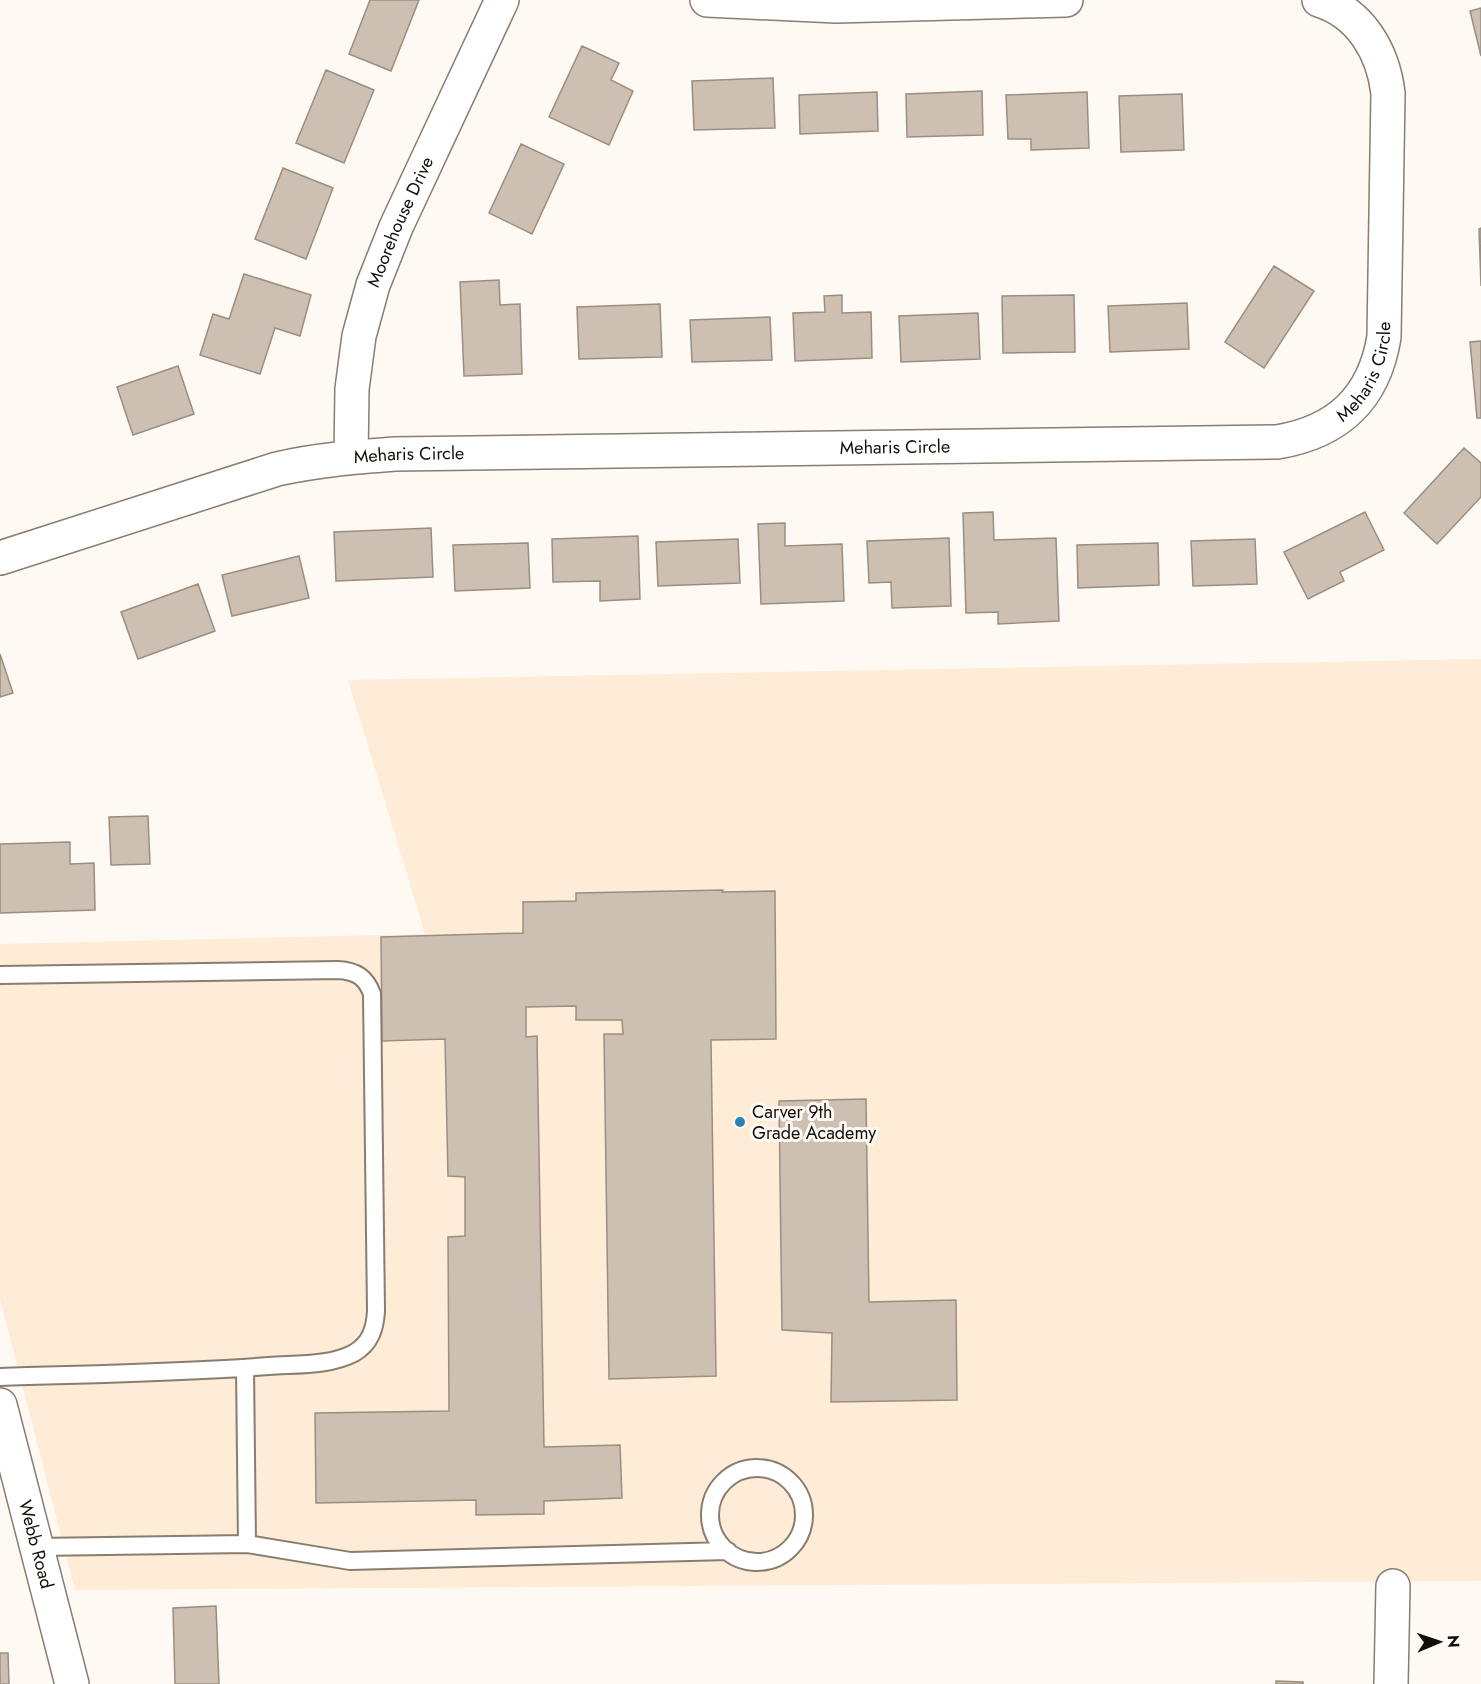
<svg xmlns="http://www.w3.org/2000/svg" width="1481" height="1684" font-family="Jost,sans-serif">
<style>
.built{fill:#feecd7}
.building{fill:#cdc0b2;stroke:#9a8e81;stroke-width:1.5}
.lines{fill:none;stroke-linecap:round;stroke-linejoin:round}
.service-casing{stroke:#887d70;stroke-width:20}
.minor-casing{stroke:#887d70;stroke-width:36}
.tertiary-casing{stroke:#887d70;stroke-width:36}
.service{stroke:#fff;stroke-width:16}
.minor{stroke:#fff;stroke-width:33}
.tertiary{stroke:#fff;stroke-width:33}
.poi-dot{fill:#2783b0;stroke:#fef9f3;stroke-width:2}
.labels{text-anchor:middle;stroke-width:6;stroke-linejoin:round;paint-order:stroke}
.street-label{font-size:18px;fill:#110d08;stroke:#fef9f3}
.poi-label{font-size:18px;fill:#110d08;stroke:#fef9f3;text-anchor:start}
</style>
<rect width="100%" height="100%" fill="#fef9f3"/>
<path class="built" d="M1481,659V1581L75,1590L0,1299V944L425,934L348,680Z"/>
<path class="building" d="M370,0H419L391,71L349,54Z
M1481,8V56L1470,11Z
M582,46L619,63L611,80L633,91L609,145L549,117Z
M326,70L374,90L344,163L296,143Z
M773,78L775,128L694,130L692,81Z
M982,91L983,135L907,137L906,94Z
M877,92L878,131L800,134L799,95Z
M1087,92L1089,148L1031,150V139H1008L1006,95Z
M1182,94L1184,150L1121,152L1119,96Z
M521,144L564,164L532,234L489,213Z
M283,168L333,188L306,259L255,239Z
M1481,228V286L1479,229Z
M1274,266L1314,291L1264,368L1225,342Z
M244,274L311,295L300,336L275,328L260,374L200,355L213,314L229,319Z
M499,280L500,305L520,304L522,374L464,376L460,282Z
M842,295V313L871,312L872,358L795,361L793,313L825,312L824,296Z
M1074,295L1075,352L1003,353L1002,296Z
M1187,303L1189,349L1110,352L1108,306Z
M660,304L662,357L579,359L577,307Z
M978,313L980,359L901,362L899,316Z
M770,317L772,360L692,362L690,320Z
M1481,341V418H1477L1470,342Z
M178,366L194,414L133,435L117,387Z
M1464,448L1481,463V497L1437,544L1404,513Z
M993,512L994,540L1056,538L1059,621L998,624V612L966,613L963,513Z
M1365,512L1384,550L1340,572L1344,581L1308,599L1284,552Z
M785,523V546L842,544L844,601L761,604L758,524Z
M431,528L433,577L336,581L334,532Z
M638,536L640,599L600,601V581L553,582L552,539Z
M949,538L951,606L892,608L891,582L869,583L867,541Z
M738,539L740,583L658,586L656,542Z
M1255,539L1257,584L1193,586L1191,541Z
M528,543L530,588L455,591L453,545Z
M1158,543L1159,585L1078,588L1077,545Z
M299,556L309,598L232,616L222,575Z
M198,584L215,631L138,659L121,612Z
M0,654L13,693L0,697Z
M148,816L150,864L111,865L109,817Z
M70,842V864L94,863L95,910L0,913V844Z
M723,890L722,892L775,891L776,1039L711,1040L716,1376L609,1379L604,1034H623L622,1020H576V1006L526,1007V1037L537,1036L544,1447L620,1445L622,1498L544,1501V1514L476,1515V1500L316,1503L315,1413L449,1411L448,1237L465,1236V1177L448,1176L445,1039L382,1041L381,937L523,933V902L576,901V893Z
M866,1099L869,1302L956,1300L957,1400L831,1402L832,1333L782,1330L779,1101Z
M216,1606L219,1684H175L173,1608Z
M0,1653H8L9,1684H0Z
M1276,1681L1303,1682V1684H1276Z"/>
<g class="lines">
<g class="service-casing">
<path id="service" d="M0,975L338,970C356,971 366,977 372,994L376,1311C375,1328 371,1343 354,1353C330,1366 296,1364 269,1366C180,1373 90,1374 0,1377
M245,1368L247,1544
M710 1515a47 47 0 1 1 94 0a47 47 0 1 1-94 0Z
M36,1547L247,1544L350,1561L728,1551"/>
</g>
<g class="minor-casing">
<g id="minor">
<path d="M707,0L836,6L1066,0"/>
<path id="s1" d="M351,457L352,389L359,336L373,285L396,227L502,0"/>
<path id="s2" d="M0,558L277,469C317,460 355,457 395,454L1277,442C1338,432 1374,398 1384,337L1388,93C1383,52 1361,13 1319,0"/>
<path d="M1391,1684L1393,1586"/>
</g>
</g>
<g class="tertiary-casing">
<g id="tertiary">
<path id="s3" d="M0,1405L72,1684"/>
</g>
</g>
<use href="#service" class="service"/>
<use href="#minor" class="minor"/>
<use href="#tertiary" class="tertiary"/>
</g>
<circle class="poi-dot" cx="740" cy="1122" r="6"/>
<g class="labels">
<g class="street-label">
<text dy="6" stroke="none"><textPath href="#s1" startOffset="243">Moorehouse Drive</textPath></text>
<text dy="6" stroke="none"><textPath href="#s2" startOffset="1414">Meharis Circle</textPath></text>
<text dy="6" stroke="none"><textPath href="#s2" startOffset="910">Meharis Circle</textPath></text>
<text dy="6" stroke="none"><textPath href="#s2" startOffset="424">Meharis Circle</textPath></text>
<text dy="6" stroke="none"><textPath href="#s3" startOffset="144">Webb Road</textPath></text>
</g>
<g class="poi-label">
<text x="752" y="1118">Carver 9th<tspan x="752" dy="21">Grade Academy</tspan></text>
</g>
</g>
<g transform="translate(1439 1642) rotate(88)" stroke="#fef9f3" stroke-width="4.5" paint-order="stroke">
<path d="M0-4.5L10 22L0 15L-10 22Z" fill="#110d08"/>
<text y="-9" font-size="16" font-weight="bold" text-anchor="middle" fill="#110d08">N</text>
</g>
</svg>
